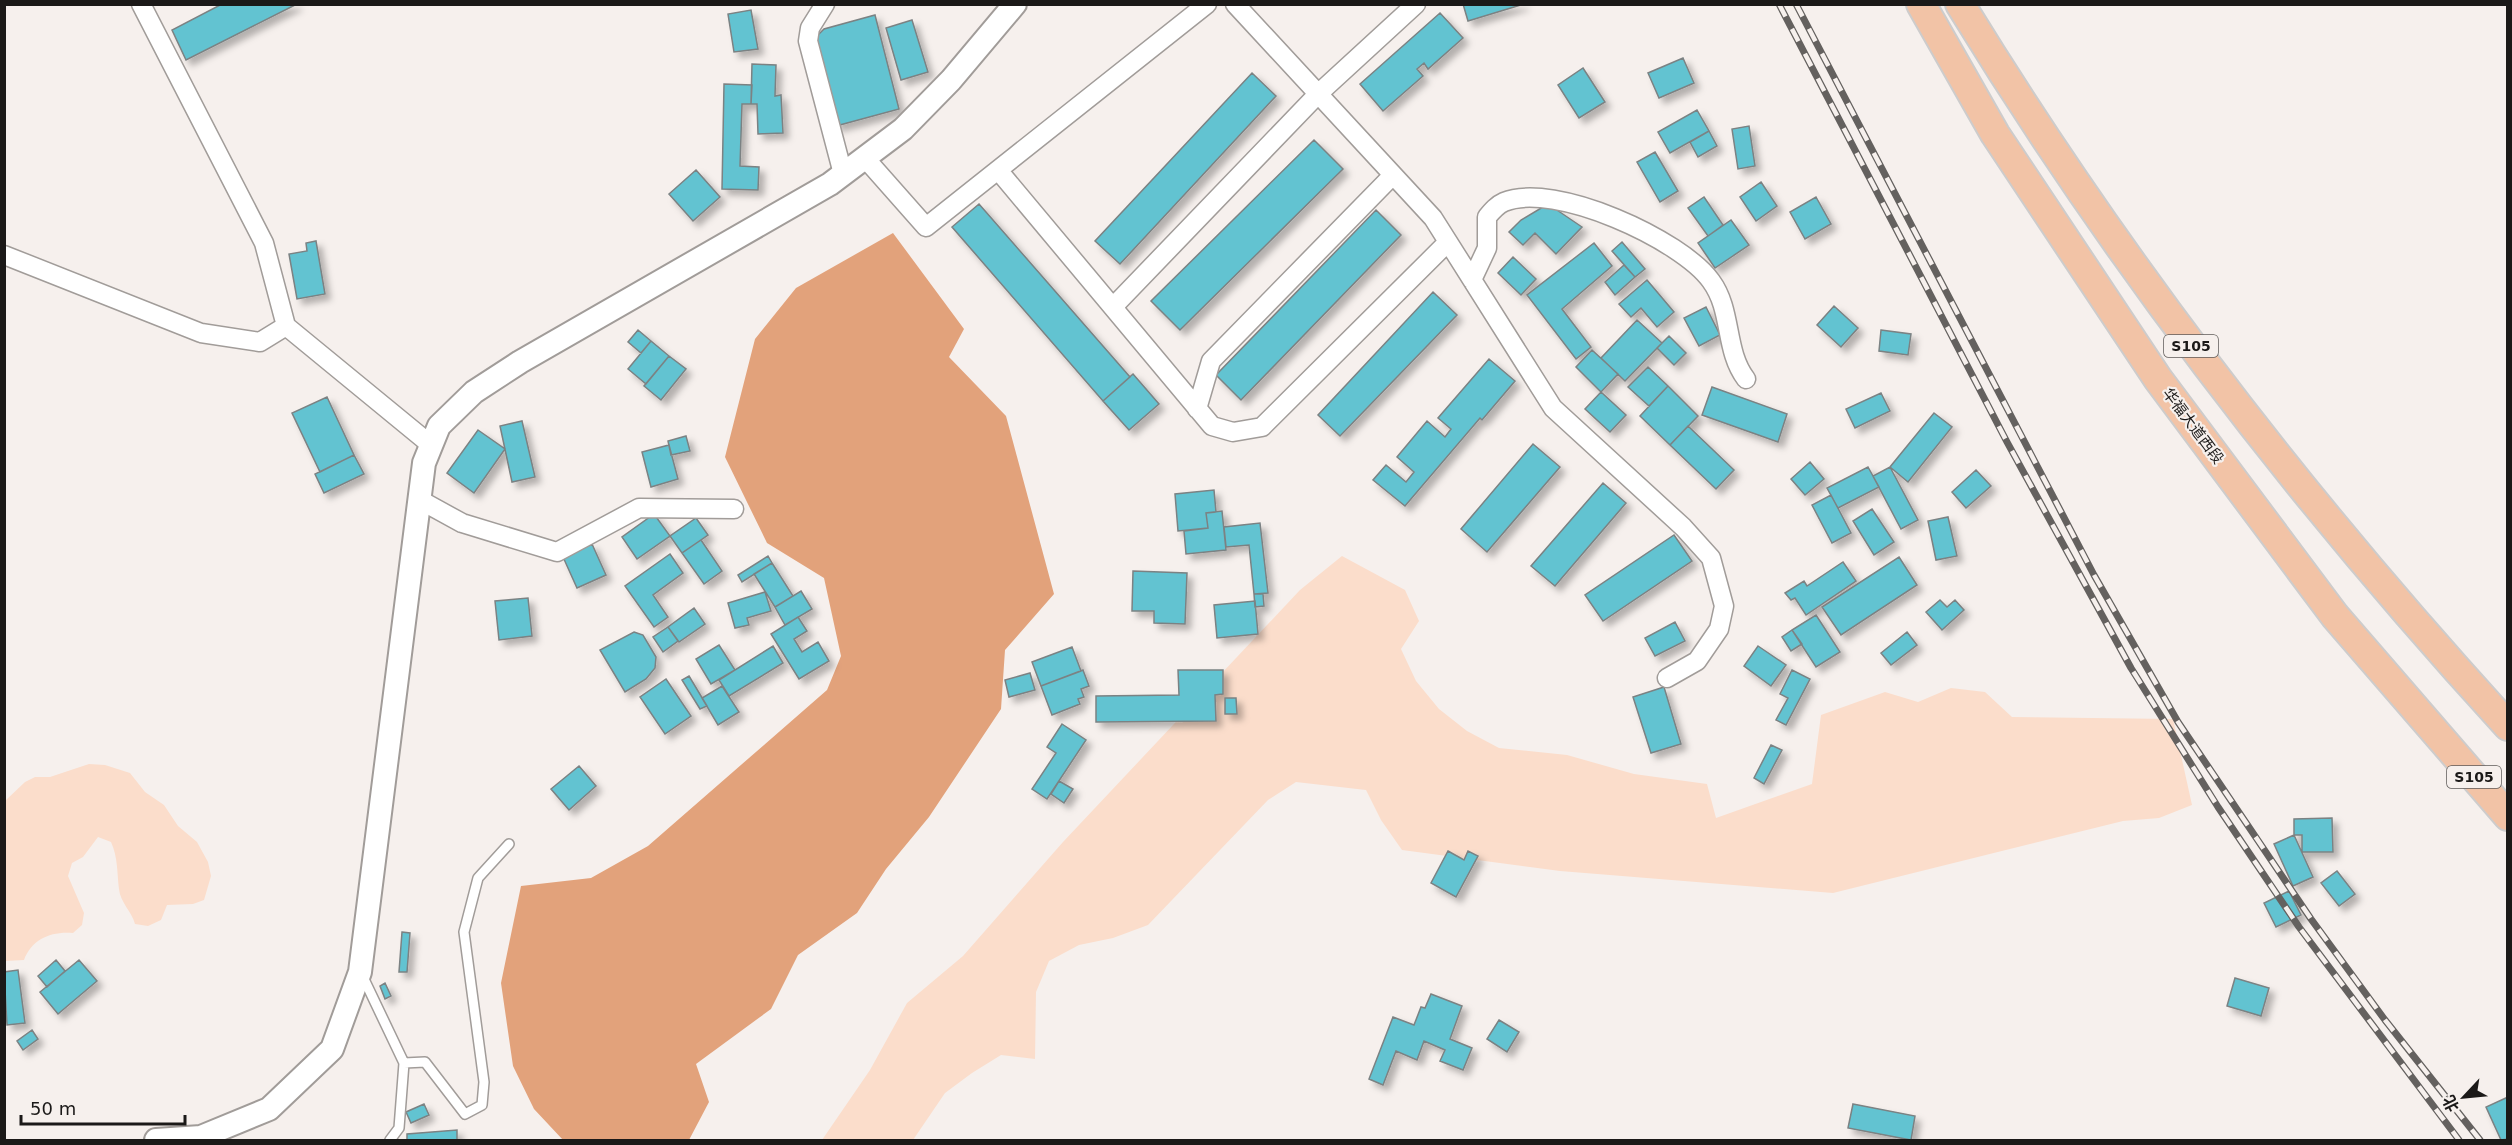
<svg xmlns="http://www.w3.org/2000/svg" width="2512" height="1145" font-family="'DejaVu Sans','Noto Sans SC',sans-serif">
<style>
.green{fill:#fbddcb}
.water{fill:#e2a27b}
.building{fill:#62c3d1;stroke:#7b8283;stroke-width:1.5;filter:url(#shadow)}
.lines{fill:none;stroke-linecap:round;stroke-linejoin:round}
.service-casing{stroke:#a19c99;stroke-width:12}
.minor-casing{stroke:#a19c99;stroke-width:21}
.tertiary-casing{stroke:#a19c99;stroke-width:26}
.primary-casing{stroke:#cdcccc;stroke-width:32}
.service{stroke:#fff;stroke-width:9}
.minor{stroke:#fff;stroke-width:18}
.tertiary{stroke:#fff;stroke-width:22}
.primary{stroke:#f2c3a6;stroke-width:28}
.rail-casing{stroke:#64615f;stroke-width:7}
.rail{stroke:#f6f0ed;stroke-width:4.5;stroke-dasharray:14;stroke-linecap:butt}
.labels{text-anchor:middle;stroke-width:4.5;stroke-linejoin:round;paint-order:stroke}
.shield{fill:#f6f0ed;stroke:#5d5a58;stroke-width:1.5}
.shield-label{font-size:14px;font-weight:bold;fill:#1b1918}
.street-label{font-size:15px;fill:#1b1918;stroke:#f6f0ed}
</style>
<defs>
<filter id="shadow"><feDropShadow dx="5.5" dy="5.5" stdDeviation="3" flood-color="#0004"/></filter>
</defs>
<rect width="100%" height="100%" fill="#f6f0ed"/>
<path class="green" d="M1342,556L1405,590L1419,621L1401,649L1416,681L1439,709L1467,731L1499,748L1567,755L1634,774L1707,784L1716,818L1812,784L1821,715L1885,692L1918,702L1951,688L1985,692L2012,717L2173,719L2192,805L2159,818L2123,821L1833,893L1560,871L1402,850L1381,820L1366,790L1296,782L1268,800L1148,925L1113,938L1079,945L1049,961L1036,992L1035,1059L1001,1055L972,1073L945,1093L913,1140H822L870,1070L907,1003L963,956L1063,842L1300,590Z
M89,764L105,765L130,773L145,792L164,805L178,826L197,842L208,862L211,876L204,900L193,904L167,905L161,920L148,926L135,924C132,912 120,902 119,889C117,873 118,857 111,842L98,837L83,857L72,863L68,876L84,913L82,925L73,933C51,931 32,939 24,960L5,961V801L25,782L35,777H50Z"/>
<path class="water" d="M893,233L964,329L949,357L1006,416L1054,594L1005,650L1001,709L929,817L886,869L857,913L798,955L771,1009L696,1064L709,1102L689,1140H563L534,1109L513,1066L501,983L521,886L591,878L648,846L827,690L841,656L824,578L767,543L725,457L755,339L796,288Z"/>
<path class="building" d="M222,4H297L186,60L172,30Z
M1463,4H1524L1468,21Z
M751,10L758,49L734,52L728,14Z
M1440,13L1463,38L1428,69L1424,63L1417,69L1423,76L1383,111L1360,84Z
M875,15L899,109L836,126L816,48L818,35L824,29Z
M912,20L928,72L901,80L886,28Z
M1683,58L1694,83L1659,98L1648,73Z
M752,64L776,65L775,96L781,95L783,133L758,134L757,104H751Z
M1583,68L1605,102L1579,118L1558,85Z
M1252,73L1276,96L1120,264L1095,241Z
M724,84L752,85L751,104H742L740,166L759,167L758,190L722,189Z
M1697,110L1709,131L1670,153L1658,132Z
M1749,126L1755,166L1738,169L1732,129Z
M1709,131L1717,146L1698,157L1690,142Z
M1314,140L1343,169L1180,330L1151,301Z
M1655,152L1678,191L1660,202L1637,162Z
M696,170L720,197L693,221L669,194Z
M1761,182L1777,206L1756,221L1740,197Z
M1704,197L1723,225L1708,236L1688,208Z
M1816,197L1831,224L1805,239L1790,212Z
M979,204L1130,377L1103,401L952,227Z
M1548,204L1582,227L1556,254L1535,233L1523,245L1509,232L1521,220Z
M1376,210L1401,235L1241,400L1216,375Z
M1731,220L1749,245L1715,268L1698,243Z
M316,241L325,294L297,299L289,254L307,251L306,243Z
M1622,242L1645,269L1635,277L1612,251Z
M1594,243L1612,266L1562,309L1591,347L1576,359L1527,295Z
M1513,257L1536,279L1521,295L1498,273Z
M1624,265L1635,277L1615,295L1605,282Z
M1647,280L1674,312L1657,327L1641,308L1631,317L1619,304Z
M1433,292L1457,315L1340,436L1318,415Z
M1834,306L1858,328L1841,347L1817,325Z
M1706,307L1720,335L1699,346L1684,318Z
M1637,320L1662,343L1625,381L1601,358Z
M638,330L651,341L641,353L628,342Z
M1881,330L1911,334L1908,355L1879,351Z
M1669,336L1686,353L1674,365L1657,348Z
M651,341L669,356L646,384L628,369Z
M1592,350L1618,374L1601,392L1576,367Z
M669,356L686,369L661,400L644,386Z
M1489,359L1515,381L1482,420L1480,418L1405,506L1373,480L1386,465L1406,482L1414,472L1397,457L1427,421L1445,437L1451,429L1438,418Z
M1648,367L1668,386L1649,406L1628,387Z
M1133,374L1159,404L1129,430L1103,401Z
M1668,386L1698,416L1670,445L1640,416Z
M1712,387L1787,414L1778,442L1702,415Z
M1601,392L1626,415L1610,432L1585,409Z
M1881,393L1890,411L1855,428L1846,409Z
M327,397L354,455L320,472L292,413Z
M1934,413L1952,427L1908,482L1890,467Z
M522,421L535,477L512,482L500,426Z
M1688,426L1734,470L1716,489L1670,445Z
M478,430L505,449L474,493L447,473Z
M686,436L690,451L671,455L668,441Z
M1533,444L1560,467L1487,552L1461,529Z
M669,445L678,479L651,487L642,452Z
M354,455L364,474L324,493L315,474Z
M1810,462L1824,479L1805,495L1791,479Z
M1868,467L1879,487L1838,508L1827,488Z
M1890,467L1918,520L1901,529L1873,476Z
M1976,470L1991,486L1966,508L1952,492Z
M1603,483L1626,503L1555,586L1531,566Z
M1214,490L1216,512L1206,513L1208,528L1178,531L1175,494Z
M1831,495L1851,533L1832,543L1812,505Z
M1872,509L1894,542L1874,555L1853,521Z
M1222,511L1226,550L1186,554L1184,531L1208,528L1206,513Z
M654,514L670,536L637,559L622,537Z
M1948,517L1957,556L1936,560L1928,521Z
M696,518L708,535L682,553L670,536Z
M1260,523L1268,593L1254,594L1249,545L1226,547L1224,527Z
M1674,535L1692,561L1603,621L1585,595Z
M701,540L722,571L704,584L682,553Z
M592,544L606,575L577,588L563,557Z
M670,554L683,573L653,595L668,617L654,627L625,586Z
M768,556L772,563L742,582L738,575Z
M1899,557L1917,585L1841,635L1822,607Z
M1843,562L1856,581L1806,615L1795,598L1791,600L1785,593L1804,581L1807,586Z
M772,563L793,596L775,607L754,574Z
M1133,571L1187,573L1185,624L1154,623V611H1132Z
M801,591L812,609L785,625L775,607Z
M765,592L771,611L747,618L749,625L735,628L728,603Z
M1254,594H1263L1264,606L1255,607Z
M528,598L532,636L499,640L495,601Z
M1940,600L1947,607L1955,600L1964,610L1942,630L1926,612Z
M1255,601L1258,634L1217,638L1214,605Z
M694,608L705,624L679,642L668,627Z
M1816,615L1840,652L1816,667L1792,630Z
M798,617L807,631L794,639L802,652L818,642L829,661L799,679L771,634Z
M1675,622L1685,641L1655,656L1645,638Z
M668,627L678,641L663,652L653,637Z
M1792,630L1802,644L1791,651L1782,637Z
M634,632L643,635L656,657L655,668L646,679L625,692L600,650Z
M1907,632L1917,645L1891,665L1881,653Z
M719,645L735,670L711,684L696,659Z
M773,646L783,663L729,696L719,680Z
M1758,646L1786,665L1771,686L1744,666Z
M1072,647L1081,671L1041,686L1032,662Z
M1083,670L1089,686L1081,689L1084,697L1078,699L1080,704L1052,715L1041,686Z
M1178,670H1223V694L1215,695L1216,721L1096,722V696L1179,695Z
M1792,670L1810,679L1786,725L1776,720L1788,698L1780,694Z
M1030,673L1035,690L1009,697L1005,680Z
M689,676L707,706L700,709L682,680Z
M666,679L691,716L665,734L640,697Z
M722,686L739,712L718,725L702,698Z
M1664,687L1681,744L1651,753L1633,697Z
M1225,698H1236L1237,714H1225Z
M1062,724L1086,740L1047,799L1032,789L1056,753L1047,747Z
M1771,745L1782,750L1764,784L1754,778Z
M579,766L596,786L569,810L551,789Z
M1059,781L1073,789L1064,803L1051,794Z
M2332,818L2333,852H2302V835H2294V819Z
M2294,835L2313,877L2293,886L2274,844Z
M1448,851L1464,860L1468,851L1478,856L1456,897L1431,883Z
M2337,871L2355,894L2339,906L2321,883Z
M2289,891L2301,915L2276,927L2264,903Z
M402,932L410,933L407,972H399Z
M56,960L65,971L47,987L38,976Z
M79,960L97,981L58,1014L40,992Z
M18,970L25,1023L7,1025L4,972Z
M2235,978L2269,988L2261,1016L2227,1006Z
M385,983L391,996L385,999L380,986Z
M1431,994L1462,1006L1450,1039L1472,1048L1463,1070L1440,1061L1445,1050L1424,1041L1417,1060L1396,1051L1383,1085L1369,1079L1393,1017L1414,1025L1421,1007L1425,1008Z
M1499,1020L1519,1032L1507,1052L1487,1039Z
M32,1030L38,1039L23,1050L17,1041Z
M2508,1097V1139L2501,1140L2486,1107Z
M424,1104L429,1115L411,1123L406,1112Z
M1853,1104L1915,1116L1911,1140L1848,1128Z
M457,1130V1140H407V1134Z"/>
<g class="lines">
<g class="service-casing">
<path id="service" d="M363,977L404,1063L399,1128L390,1140
M404,1063L425,1062L465,1114L482,1105L484,1082L464,932L478,878L509,844"/>
</g>
<g class="minor-casing">
<path id="minor" d="M141,4L264,243L286,326L431,445
M825,4L810,28L808,41L843,174
M1235,4L1433,218L1553,408L1683,527L1711,558L1724,606L1719,629L1697,661L1667,678
M865,158L926,227L1207,4
M998,170L1212,426L1233,432L1262,427L1448,242
M4,255L201,333L260,342L286,326
M1472,280L1487,248V217C1492,211 1497,205 1504,202C1554,181 1682,240 1711,281C1733,311 1724,350 1746,379
M1113,307L1318,94L1416,4
M1197,409L1211,361L1393,175
M420,500L462,523L557,552L639,508L734,509"/>
</g>
<g class="tertiary-casing">
<path id="tertiary" d="M156,1140L201,1137L269,1109L332,1049L360,972L424,463L439,426L474,392L520,362L830,184L903,129L951,80L1015,4"/>
</g>
<g class="primary-casing">
<path id="primary" d="M1921,4L1995,134L2158,379L2335,616L2508,816
M1960,4C2118,262 2304,503 2508,726"/>
</g>
<use href="#service" class="service"/>
<use href="#minor" class="minor"/>
<use href="#tertiary" class="tertiary"/>
<use href="#primary" class="primary"/>
<g class="rail-casing">
<path id="rail" d="M1779,4L2007,442L2131,668L2218,807L2299,927L2459,1140
M1796,4L2094,575L2178,722L2311,919L2385,1020L2480,1140"/>
</g>
<use href="#rail" class="rail"/>
</g>
<g class="labels">
<g class="shield">
<rect x="2164" y="335" width="54" height="22" rx="4.5"/>
<rect x="2447" y="766" width="54" height="22" rx="4.5"/>
</g>
<g class="shield-label">
<text x="2191" y="351">S105</text>
<text x="2474" y="782">S105</text>
</g>
<g class="street-label">
<text transform="translate(2193 426) rotate(53)" y="5">华福大道西段</text>
</g>
</g>
<rect width="2512" height="1145" fill="none" stroke="#1b1918" stroke-width="12"/>
<g transform="translate(2464 1097) rotate(244)" stroke="#f6f0ed" stroke-width="4.5" paint-order="stroke">
<path d="M0-4.5L10 22L0 15L-10 22Z" fill="#1b1918"/>
<text y="-9" font-size="16" font-weight="bold" text-anchor="middle" fill="#1b1918">北</text>
</g>
<path d="M21 1115v9h164v-9" fill="none" stroke="#1b1918" stroke-width="3"/>
<text x="30" y="1115" font-size="18" fill="#1b1918" stroke="#f6f0ed" stroke-width="4.5" paint-order="stroke">50 m</text>
</svg>
